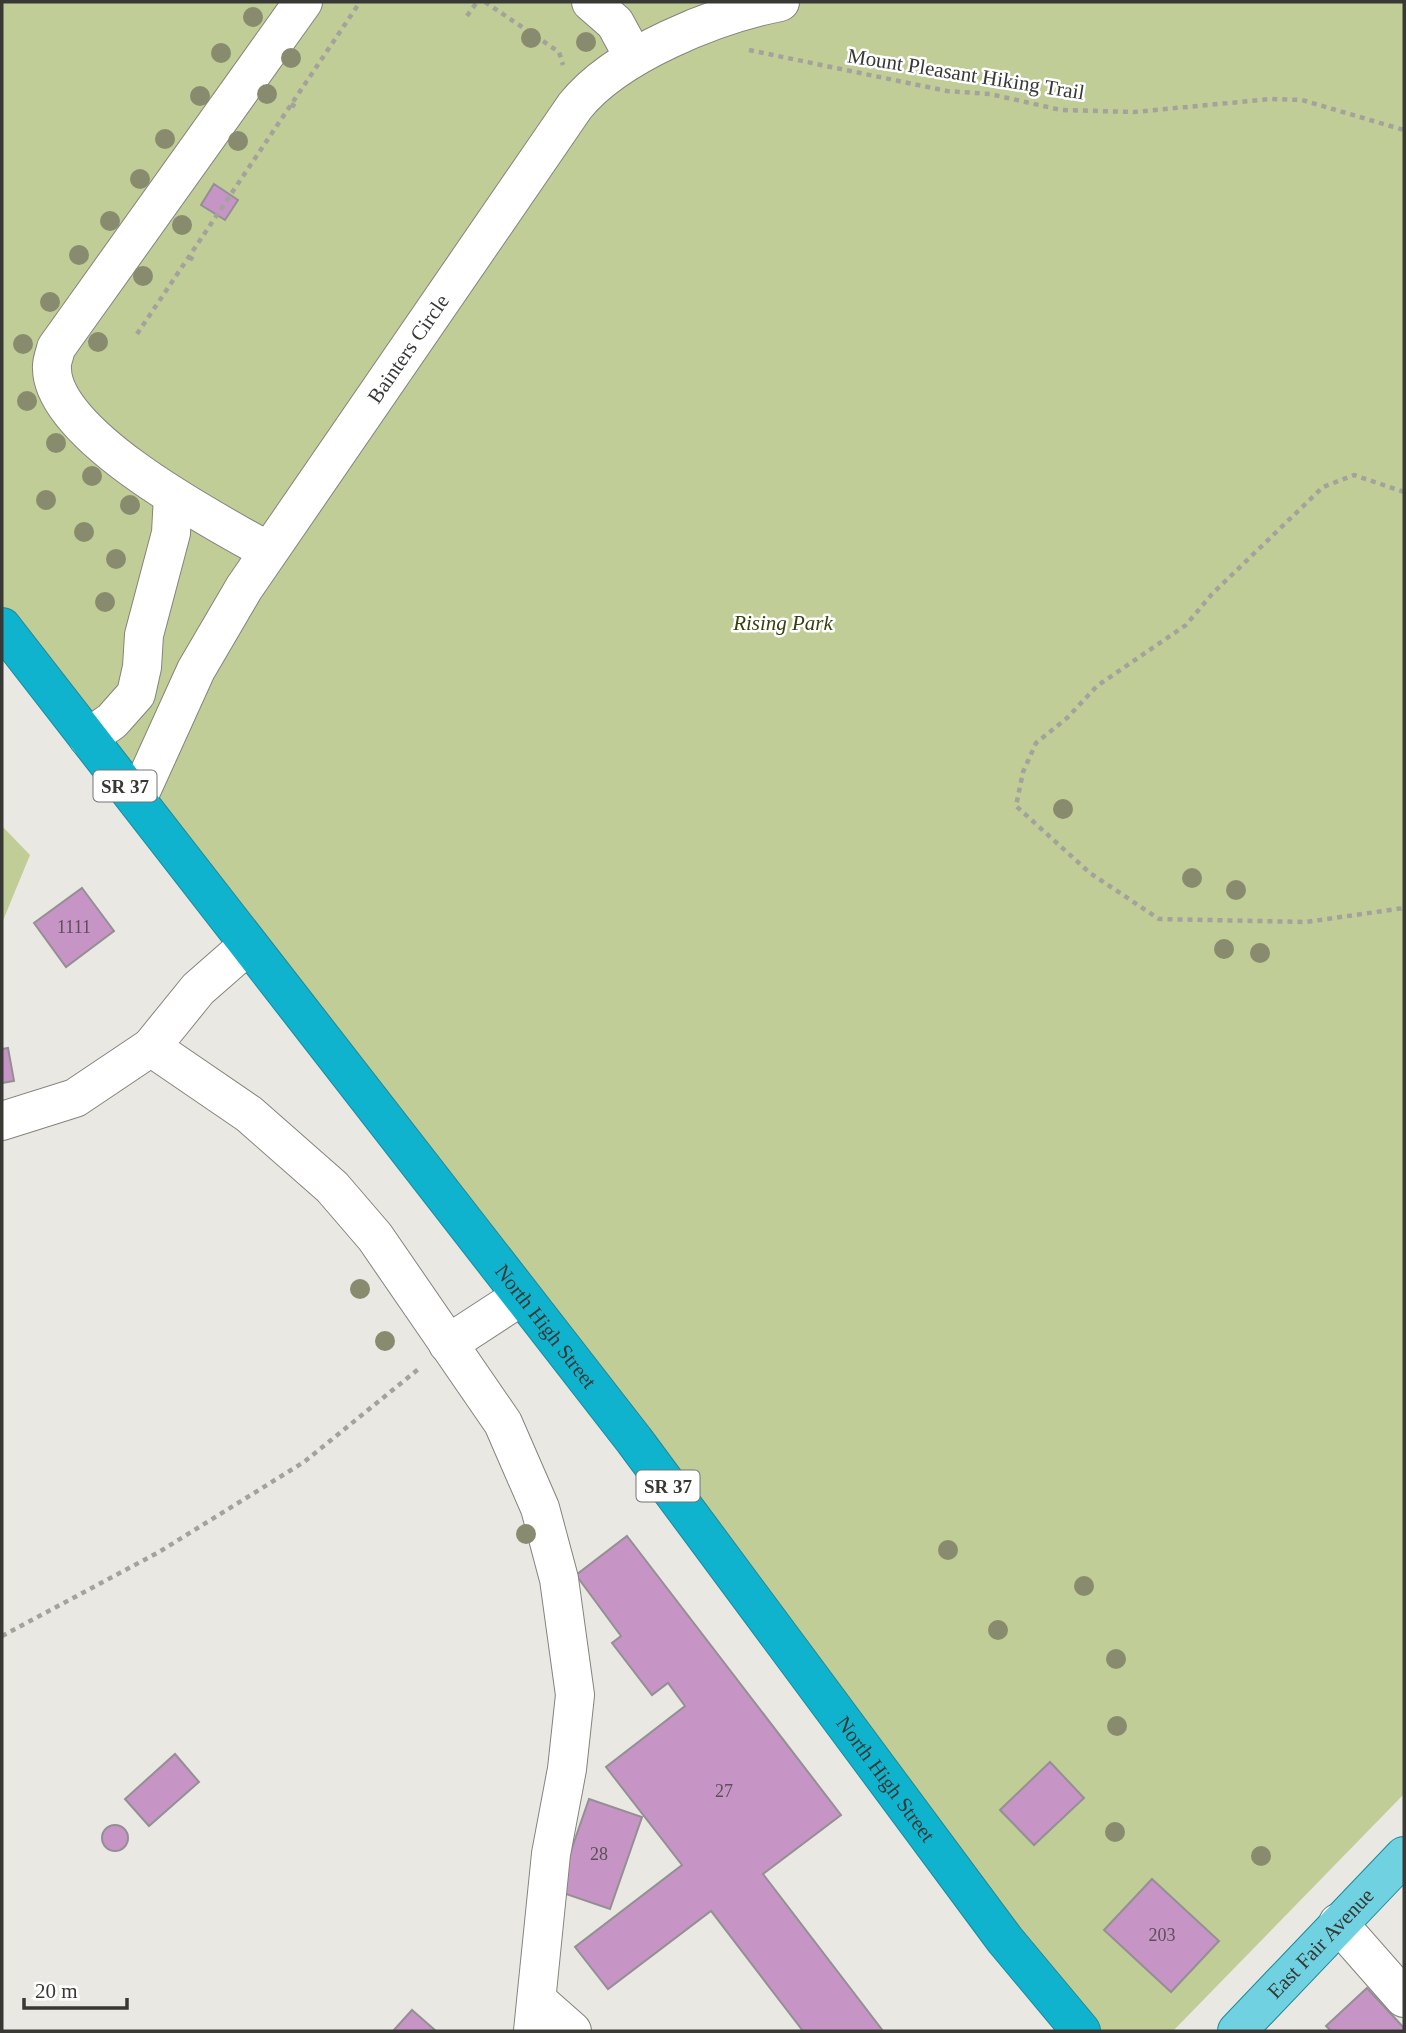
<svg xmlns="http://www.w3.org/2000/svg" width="1406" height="2033" font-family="Georgia,serif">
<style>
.green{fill:#c1cd96}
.building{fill:#c695c5;stroke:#948f94;stroke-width:2}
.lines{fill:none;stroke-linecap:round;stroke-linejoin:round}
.minor-casing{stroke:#85837e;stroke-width:40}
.major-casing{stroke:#1e8898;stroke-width:40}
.highway-casing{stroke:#1e8898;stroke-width:40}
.path{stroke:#a3a29d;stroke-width:4.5;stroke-dasharray:5 5;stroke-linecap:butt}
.minor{stroke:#fff;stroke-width:38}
.major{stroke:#70d1e1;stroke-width:38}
.highway{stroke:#10b3cd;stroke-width:38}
.tree{fill:#888b6d}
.labels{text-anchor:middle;stroke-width:5;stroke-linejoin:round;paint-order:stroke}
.number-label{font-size:18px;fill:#5c4f59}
.shield{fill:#fff;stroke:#747472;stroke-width:2}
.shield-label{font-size:19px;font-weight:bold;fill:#383835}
.street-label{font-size:21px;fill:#383835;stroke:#fff}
.park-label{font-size:21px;font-style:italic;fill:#373f0d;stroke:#fff}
</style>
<rect width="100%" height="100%" fill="#eae8e2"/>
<path class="green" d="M2,2H1404V1794L1173,2031H1081L2,627Z
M2,826L30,855L2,923Z"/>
<path class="building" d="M214,184L238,200L225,220L201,205Z
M82,888L114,931L66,967L34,923Z
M8,1048L14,1081L2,1083V1049Z
M627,1536L841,1815L763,1874L883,2031H803L711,1911L608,1989L575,1947L682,1865L606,1767L685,1706L668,1683L652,1695L612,1643L621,1636L576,1575Z
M175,1754L199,1782L149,1826L125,1799Z
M1050,1762L1084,1798L1034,1845L1000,1810Z
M589,1799L642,1817L610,1909L557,1891Z
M102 1838a13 13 0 1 1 26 0a13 13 0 1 1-26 0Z
M1152,1879L1219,1941L1171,1992L1104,1930Z
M1367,1988L1404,2028V2031H1331L1326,2026Z
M412,2010L436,2031H393Z"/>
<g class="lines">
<g class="minor-casing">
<g id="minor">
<path d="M591,2L615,23L633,56"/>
<path d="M268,551C214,521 53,436 52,369C51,362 55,354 56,348L303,2"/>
<path d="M88,738L112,721L136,694L142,667L144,635L171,533L173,496"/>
<path id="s1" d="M137,800L196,670L244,588L575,106C617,54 715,15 780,2"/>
<path d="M151,1047L249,1114L332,1187L375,1237L503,1423L540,1508L559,1579L575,1695L567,1769L551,1854L533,2031"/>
<path d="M2,1121L75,1098L151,1047L198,989L247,946"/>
<path d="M448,1344L520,1297"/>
<path d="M1338,1923L1404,1998"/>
<path d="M538,2001L572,2031"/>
</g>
</g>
<g class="major-casing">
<g id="major">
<path id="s2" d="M1237,2031L1404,1856"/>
</g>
</g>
<g class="highway-casing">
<g id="highway">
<path id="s3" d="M2,627L634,1440L1005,1940L1081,2031"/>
</g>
</g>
<path class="path" d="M485,2L559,52L563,65
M467,16L477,2
M749,50L947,91L990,94L1061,110L1134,112L1271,99L1302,100L1404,130
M291,104L299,109
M189,257L197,262
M137,334L360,2
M1404,492L1354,475L1323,487L1212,594L1186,625L1097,686L1067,718L1036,743L1023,772L1016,806L1090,873L1159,919L1306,922L1404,908
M2,1636L159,1552L304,1462L421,1367"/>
<use href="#minor" class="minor"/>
<use href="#major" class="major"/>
<use href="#highway" class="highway"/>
</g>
<g class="tree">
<circle cx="253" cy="17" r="10"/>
<circle cx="531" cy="38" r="10"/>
<circle cx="586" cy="42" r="10"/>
<circle cx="221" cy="53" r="10"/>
<circle cx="291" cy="58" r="10"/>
<circle cx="267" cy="94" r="10"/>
<circle cx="200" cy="96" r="10"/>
<circle cx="165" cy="139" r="10"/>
<circle cx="238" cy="141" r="10"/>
<circle cx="140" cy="179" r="10"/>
<circle cx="110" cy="221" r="10"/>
<circle cx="182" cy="225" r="10"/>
<circle cx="79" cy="255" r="10"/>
<circle cx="143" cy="276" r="10"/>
<circle cx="50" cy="302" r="10"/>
<circle cx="98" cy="342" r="10"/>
<circle cx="23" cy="344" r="10"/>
<circle cx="27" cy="401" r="10"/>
<circle cx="56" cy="443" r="10"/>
<circle cx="92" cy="476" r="10"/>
<circle cx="46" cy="500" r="10"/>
<circle cx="130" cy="505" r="10"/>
<circle cx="84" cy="532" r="10"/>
<circle cx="116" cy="559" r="10"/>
<circle cx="105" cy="602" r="10"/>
<circle cx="1063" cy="809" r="10"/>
<circle cx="1192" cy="878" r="10"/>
<circle cx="1236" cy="890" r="10"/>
<circle cx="1224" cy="949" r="10"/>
<circle cx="1260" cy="953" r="10"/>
<circle cx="360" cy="1289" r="10"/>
<circle cx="385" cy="1341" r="10"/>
<circle cx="526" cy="1534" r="10"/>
<circle cx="948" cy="1550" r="10"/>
<circle cx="1084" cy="1586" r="10"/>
<circle cx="998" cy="1630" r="10"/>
<circle cx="1116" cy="1659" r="10"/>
<circle cx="1117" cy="1726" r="10"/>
<circle cx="1115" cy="1832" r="10"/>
<circle cx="1261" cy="1856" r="10"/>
</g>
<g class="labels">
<g class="number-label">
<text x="74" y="933">1111</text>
<text x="724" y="1797">27</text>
<text x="599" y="1860">28</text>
<text x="1162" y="1941">203</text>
</g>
<g class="shield">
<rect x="93.5" y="770.5" width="63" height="31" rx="5"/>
<rect x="636.5" y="1470.5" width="63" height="31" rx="5"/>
</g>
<g class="shield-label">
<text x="125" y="793">SR 37</text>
<text x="668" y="1493">SR 37</text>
</g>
<g class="street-label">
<text transform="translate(966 74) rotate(9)" y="7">Mount Pleasant Hiking Trail</text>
<text dy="7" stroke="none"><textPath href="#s1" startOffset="528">Bainters Circle</textPath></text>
<text dy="7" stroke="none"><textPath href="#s3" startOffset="886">North High Street</textPath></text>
<text dy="7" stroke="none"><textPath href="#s3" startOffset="1452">North High Street</textPath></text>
<text dy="7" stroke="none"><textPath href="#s2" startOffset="121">East Fair Avenue</textPath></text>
</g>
<g class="park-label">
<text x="783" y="630">Rising Park</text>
</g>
</g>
<rect width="1406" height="2033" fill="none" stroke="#383835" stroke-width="7"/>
<path d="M24 1998v10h103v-10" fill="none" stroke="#383835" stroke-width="3.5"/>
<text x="35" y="1998" font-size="21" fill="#383835" stroke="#ffffff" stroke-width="5" paint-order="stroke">20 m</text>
</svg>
